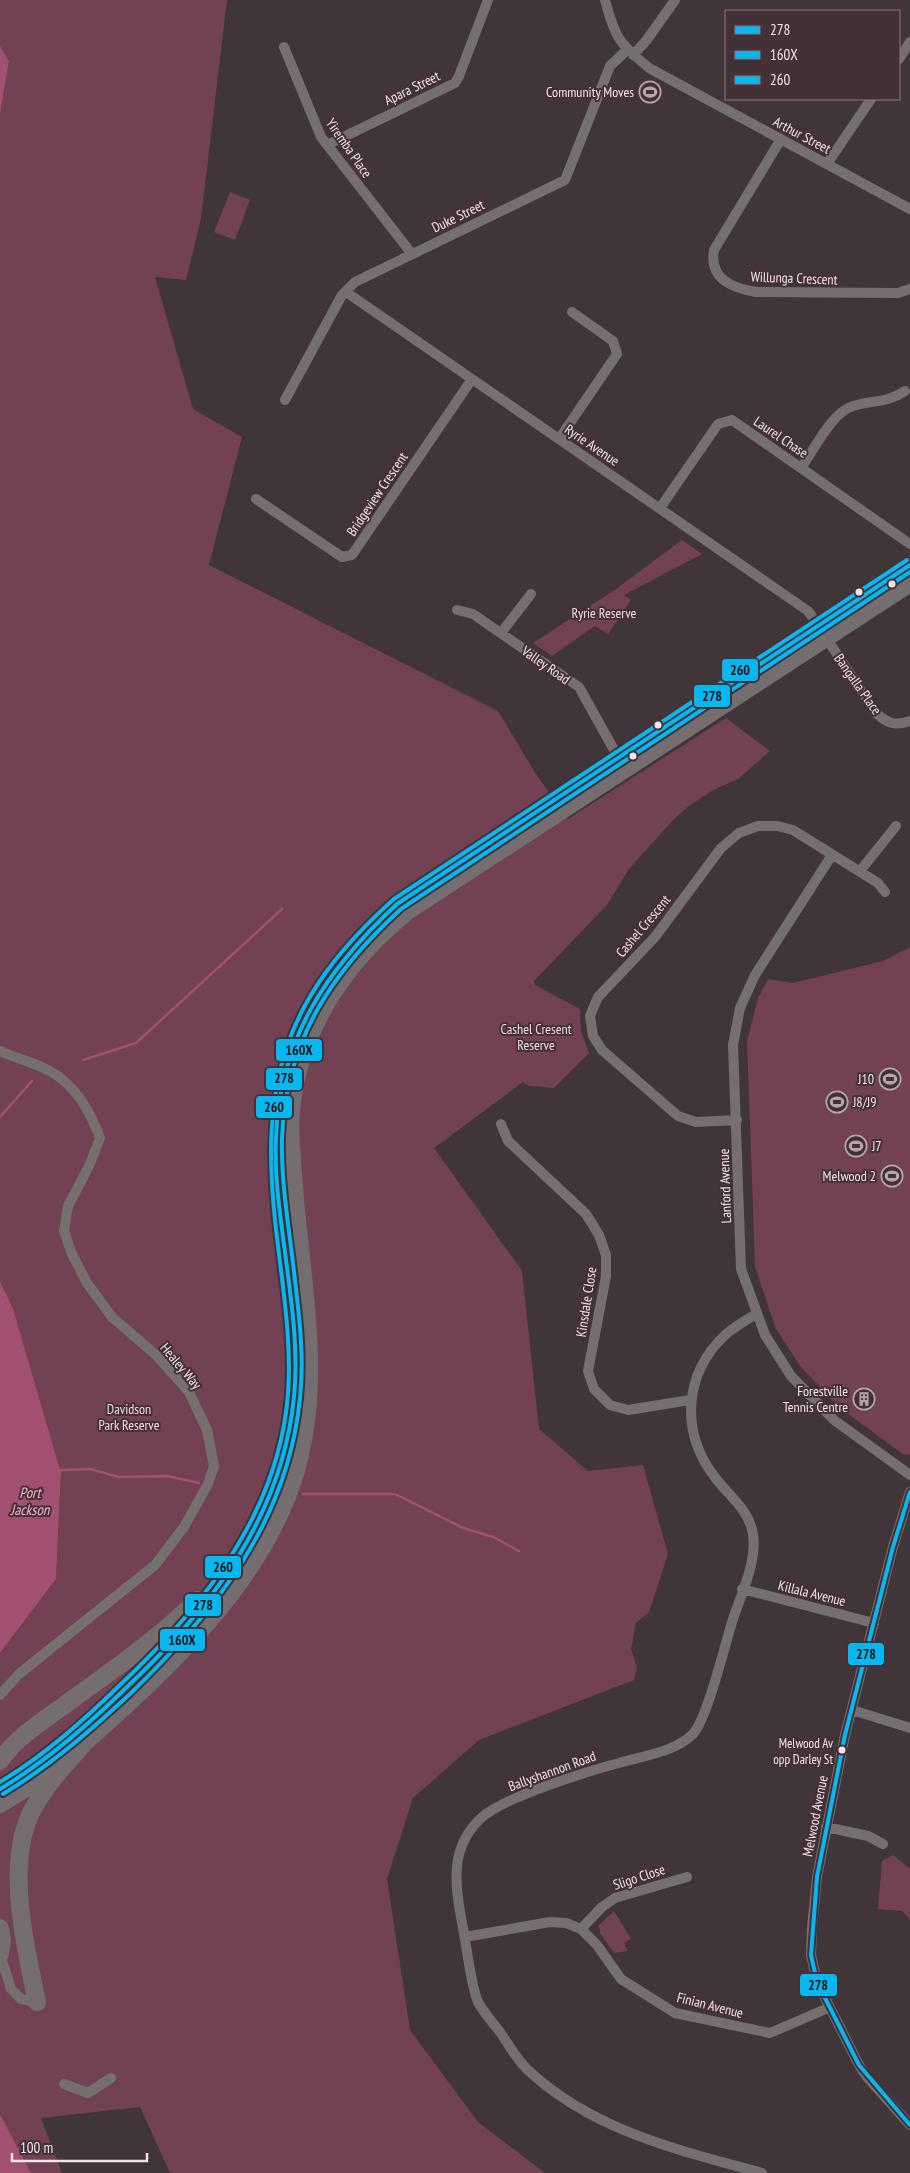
<svg xmlns="http://www.w3.org/2000/svg" width="910" height="2173" font-family="'PT Sans Narrow',sans-serif">
<style>
.green{fill:#724154}
.water{fill:#a25071}
.lines{fill:none;stroke-linecap:round;stroke-linejoin:round}
.stream{stroke:#a25071;stroke-width:2.5}
.minor{stroke:#756f70;stroke-width:10}
.trunk{stroke:#756e70;stroke-width:18}
.bus-1-casing{stroke:#443137;stroke-width:8}
.bus-2-casing{stroke:#443137;stroke-width:8}
.bus-3-casing{stroke:#443137;stroke-width:8}
.bus-1{stroke:#06b7f0;stroke-width:4}
.bus-2{stroke:#06b7f0;stroke-width:4}
.bus-3{stroke:#06b7f0;stroke-width:4}
.bus-dot{fill:#f2e5e9;stroke:#443137;stroke-width:2}
.labels{text-anchor:middle;stroke-width:4;stroke-linejoin:round;paint-order:stroke}
.bus-label{font-size:13px;fill:#f2e5e9;stroke:#443137;text-anchor:end}
.street-label{font-size:14px;fill:#f2e5e9;stroke:#443137}
.poi-label{font-size:14px;fill:#f2e5e9;stroke:#443137;text-anchor:end}
.park-label{font-size:14px;fill:#f3d9e1;stroke:#443137}
.water-label{font-size:15px;font-style:italic;fill:#feb3ce;stroke:#443137}
.line-badge{stroke:#443137;stroke-width:2}
.pale-badge-label{font-size:14px;text-anchor:middle;font-weight:bold;fill:#111}
</style>
<rect width="100%" height="100%" fill="#403538"/>
<path class="green" d="M0,0H227L201,219L186,280L155,277L193,409L242,437L209,565L498,711L536,774L568,819L726,718L770,751L738,779L715,789L690,805L673,820L629,869L607,905L534,981L535,985L580,1009L581,1032L589,1053L554,1088L529,1086L523,1082L434,1148L522,1271L539,1429L588,1471L643,1465L668,1554L649,1612L636,1623L631,1649L637,1668L634,1680L479,1740L413,1798L387,1879L410,2030L478,2122L545,2173H170L140,2107L41,2118L62,2173H31L0,2114V1653L56,1579L61,1473L13,1308L0,1281V115L9,61L0,46Z
M230,192L250,200L235,240L214,232Z
M682,540L702,554L624,595L631,600L608,634L595,626L552,656L533,643L616,589Z
M910,947V1454L904,1455L839,1407L800,1366L775,1327L755,1267L747,1041L758,998L768,979L793,983L883,961Z
M893,1855L910,1869V1920L902,1911L878,1909L882,1861Z
M614,1911L631,1939L624,1943L628,1951L614,1953L600,1933L599,1925Z"/>
<path class="water" d="M0,46L9,61L0,115Z
M0,1281L13,1308L61,1473L56,1579L0,1653Z
M0,2114L31,2173H0Z"/>
<g class="lines">
<path class="stream" d="M83,1060L136,1043L282,909
M0,1117L32,1081
M60,1470L90,1469L119,1477L167,1476L199,1483
M303,1494H395L463,1528L493,1537L519,1551"/>
<path class="minor" d="M605,0C615,38 619,43 649,68L910,209
M284,47L321,137L412,254
M633,55L646,41L675,0
M899,59L910,42
M781,139L714,250C709,279 732,288 756,292L898,293L910,289
M327,145L455,83L459,76L488,0
M827,164L871,99
M346,292L808,611L818,625
M285,400L342,295L355,282L565,180L610,66L628,49
M559,439L617,354L613,341L572,312
M801,468C814,450 832,412 853,406C873,400 887,403 905,391
M256,499L342,557L352,555L472,379
M660,508L718,424L732,420L910,544
M457,610L473,614L579,687L618,757
M501,633L531,594
M827,639L876,713C888,724 895,726 910,721
M832,855L755,975L740,1008L733,1045L741,1269L765,1335L791,1376L834,1420L910,1475
M860,871L896,826
M0,1051C16,1058 35,1063 50,1071C76,1086 90,1111 100,1138L89,1166L68,1206L64,1231L71,1252L87,1283L112,1317L156,1355L189,1392L207,1430L214,1466L208,1484L184,1527L155,1565L19,1674L0,1695
M737,1120L696,1122L678,1116L602,1050L593,1036L590,1016L598,997L655,937L721,848L739,833L758,826H777L793,830L878,883L885,892
M501,1124L508,1141L586,1214L599,1235L606,1255V1276L588,1371L594,1389L610,1405L628,1410L690,1400
M756,1314C746,1320 734,1327 725,1335C684,1374 680,1431 714,1476C726,1493 744,1505 751,1526C761,1555 741,1594 732,1622C725,1645 707,1719 693,1734C675,1752 643,1756 619,1763C588,1771 502,1798 481,1818C449,1848 455,1884 462,1923C466,1941 471,1987 478,2002C484,2013 493,2023 500,2032C509,2045 518,2062 530,2072C596,2132 679,2150 762,2173
M910,1492L893,1547L845,1735L817,1877L812,1928L811,1955L817,1982L859,2065L867,2077L910,2125
M742,1589L874,1623
M852,1710L910,1728
M826,1827L868,1836L883,1844
M581,1929L602,1907L615,1898L687,1877
M465,1937L550,1922L566,1923L581,1929L597,1945L621,1979L675,2013L770,2033L828,2008
M0,1954L11,1989L21,1999L37,2002
M64,2084L88,2093L111,2078"/>
<path class="trunk" d="M85,1742C168,1668 264,1581 296,1470C323,1377 301,1281 294,1186C292,1161 289,1135 291,1110C299,1028 346,960 409,910L910,583
M0,1761C17,1736 46,1719 70,1701C114,1669 158,1639 197,1600
M0,1789C42,1765 80,1732 115,1699C201,1620 287,1520 294,1397C297,1357 292,1317 288,1278C283,1231 275,1184 276,1137C279,1038 324,967 397,904L910,565
M0,1804L34,1783L61,1761
M0,1928L2,1941L0,1954
M37,2002C25,1946 4,1859 34,1807C47,1783 68,1762 86,1741"/>
<g class="bus-1-casing">
<path id="bus-1" d="M910,1492L893,1547L845,1735L817,1877L811,1955L817,1982L859,2065L910,2125
M0,1789C47,1761 87,1726 126,1688C211,1608 282,1518 294,1397C299,1349 291,1299 285,1252C280,1214 274,1175 276,1137C280,1038 326,970 397,904L910,565"/>
</g>
<g class="bus-2-casing">
<path id="bus-2" d="M3,1794C50,1766 90,1731 130,1694C216,1611 288,1521 300,1398C305,1353 298,1307 293,1263C288,1221 281,1180 282,1138C286,1040 331,973 401,909L910,572"/>
</g>
<g class="bus-3-casing">
<path id="bus-3" d="M0,1782C45,1755 84,1720 121,1684C204,1606 279,1512 288,1394C292,1339 282,1283 276,1229C259,1083 283,998 394,899L907,560"/>
</g>
<use href="#bus-1" class="bus-1"/>
<use href="#bus-2" class="bus-2"/>
<use href="#bus-3" class="bus-3"/>
</g>
<defs>
<g id="stadium-ring" transform="scale(1.125)"><circle r="9.5" fill="#443137" stroke="#b4a7ab" stroke-width="1.5"/><path d="M0-5a6.5 5 0 1 0 0 10a6.5 5 0 1 0 0-10ZM-3.5-1.8h7v3.6h-7Z" fill="#b4a7ab"/></g>
<g id="building-ring" transform="scale(1.125)"><circle r="9.5" fill="#443137" stroke="#b4a7ab" stroke-width="1.5"/><path d="M-4-6H4V6H1V3H-1V6H-4ZM-2.5-4.3h1.7v1.8h-1.7ZM.8-4.3h1.7v1.8H.8ZM-2.5-1h1.7V.8h-1.7ZM.8-1h1.7V.8H.8Z" fill="#b4a7ab"/></g>
</defs>
<g fill-rule="evenodd">
<use href="#stadium-ring" x="650" y="92"/>
<use href="#stadium-ring" x="890" y="1079"/>
<use href="#stadium-ring" x="837" y="1102"/>
<use href="#stadium-ring" x="856" y="1146"/>
<use href="#stadium-ring" x="892" y="1176"/>
<use href="#building-ring" x="864" y="1399"/>
</g>
<g class="bus-dot">
<circle cx="892" cy="584" r="4.5"/>
<circle cx="859" cy="592" r="4.5"/>
<circle cx="658" cy="725" r="4.5"/>
<circle cx="633" cy="756" r="4.5"/>
<circle cx="842" cy="1750" r="4.5"/>
</g>
<g class="labels">
<g class="bus-label">
<text x="833" y="1748">Melwood Av<tspan x="833" dy="16">opp Darley St</tspan></text>
</g>
<g class="street-label">
<text transform="translate(412 88) rotate(-26)" y="5">Apara Street</text>
<text transform="translate(802 135) rotate(28)" y="5">Arthur Street</text>
<text transform="translate(349 148) rotate(55)" y="5">Yiremba Place</text>
<text transform="translate(458 216) rotate(-26)" y="5">Duke Street</text>
<text transform="translate(794 278) rotate(2)" y="5">Willunga Crescent</text>
<text transform="translate(781 437) rotate(34)" y="5">Laurel Chase</text>
<text transform="translate(592 445) rotate(34)" y="5">Ryrie Avenue</text>
<text transform="translate(377 494) rotate(-56)" y="5">Bridgeview Crescent</text>
<text transform="translate(546 665) rotate(35)" y="5">Valley Road</text>
<text transform="translate(858 684) rotate(55)" y="5">Bangalla Place</text>
<text transform="translate(643 926) rotate(-50)" y="5">Cashel Crescent</text>
<text transform="translate(725 1186) rotate(-92)" y="5">Lanford Avenue</text>
<text transform="translate(586 1302) rotate(-81)" y="5">Kinsdale Close</text>
<text transform="translate(181 1366) rotate(50)" y="5">Healey Way</text>
<text transform="translate(812 1593) rotate(14)" y="5">Killala Avenue</text>
<text transform="translate(552 1771) rotate(-20)" y="5">Ballyshannon Road</text>
<text transform="translate(815 1816) rotate(-79)" y="5">Melwood Avenue</text>
<text transform="translate(639 1877) rotate(-18)" y="5">Sligo Close</text>
<text transform="translate(710 2005) rotate(14)" y="5">Finian Avenue</text>
</g>
<g class="poi-label">
<text x="634" y="97">Community Moves</text>
<text x="874" y="1084">J10</text>
<text x="853" y="1107" text-anchor="start">J8/J9</text>
<text x="872" y="1151" text-anchor="start">J7</text>
<text x="876" y="1181">Melwood 2</text>
<text x="848" y="1396">Forestville<tspan x="848" dy="16">Tennis Centre</tspan></text>
</g>
<g class="park-label">
<text x="604" y="618">Ryrie Reserve</text>
<text x="536" y="1034">Cashel Cresent<tspan x="536" dy="16">Reserve</tspan></text>
<text x="129" y="1414">Davidson<tspan x="129" dy="16">Park Reserve</tspan></text>
</g>
<g class="water-label">
<text x="30" y="1498">Port<tspan x="30" dy="17">Jackson</tspan></text>
</g>
</g>
<g class="line-badge">
<rect x="721" y="658" width="38" height="24" rx="5" fill="#06b7f0"/>
<rect x="693" y="684" width="38" height="24" rx="5" fill="#06b7f0"/>
<rect x="275" y="1038" width="48" height="24" rx="5" fill="#06b7f0"/>
<rect x="265" y="1067" width="38" height="24" rx="5" fill="#06b7f0"/>
<rect x="255" y="1095" width="38" height="24" rx="5" fill="#06b7f0"/>
<rect x="204" y="1555" width="38" height="24" rx="5" fill="#06b7f0"/>
<rect x="184" y="1593" width="38" height="24" rx="5" fill="#06b7f0"/>
<rect x="159" y="1628" width="47" height="24" rx="5" fill="#06b7f0"/>
<rect x="847" y="1642" width="38" height="24" rx="5" fill="#06b7f0"/>
<rect x="799" y="1973" width="39" height="24" rx="5" fill="#06b7f0"/>
</g>
<g class="pale-badge-label">
<text x="740" y="675">260</text>
<text x="712" y="701">278</text>
<text x="299" y="1055">160X</text>
<text x="284" y="1083">278</text>
<text x="274" y="1112">260</text>
<text x="223" y="1572">260</text>
<text x="203" y="1610">278</text>
<text x="182" y="1645">160X</text>
<text x="866" y="1659">278</text>
<text x="818" y="1990">278</text>
</g>
<rect x="725" y="10" width="175" height="90" fill="#443137" stroke="#8a797e"/>
<rect x="735" y="26" width="25" height="8" fill="#06b7f0" stroke="#8a797e"/>
<text x="770" y="35" font-size="15" fill="#f2e5e9">278</text>
<rect x="735" y="51" width="25" height="8" fill="#06b7f0" stroke="#8a797e"/>
<text x="770" y="60" font-size="15" fill="#f2e5e9">160X</text>
<rect x="735" y="76" width="25" height="8" fill="#06b7f0" stroke="#8a797e"/>
<text x="770" y="85" font-size="15" fill="#f2e5e9">260</text>
<path d="M12 2153v8h135v-8" fill="none" stroke="#f2e5e9" stroke-width="2.5"/>
<text x="20" y="2153" font-size="15" fill="#f2e5e9" stroke="#443137" stroke-width="4" paint-order="stroke">100 m</text>
</svg>
